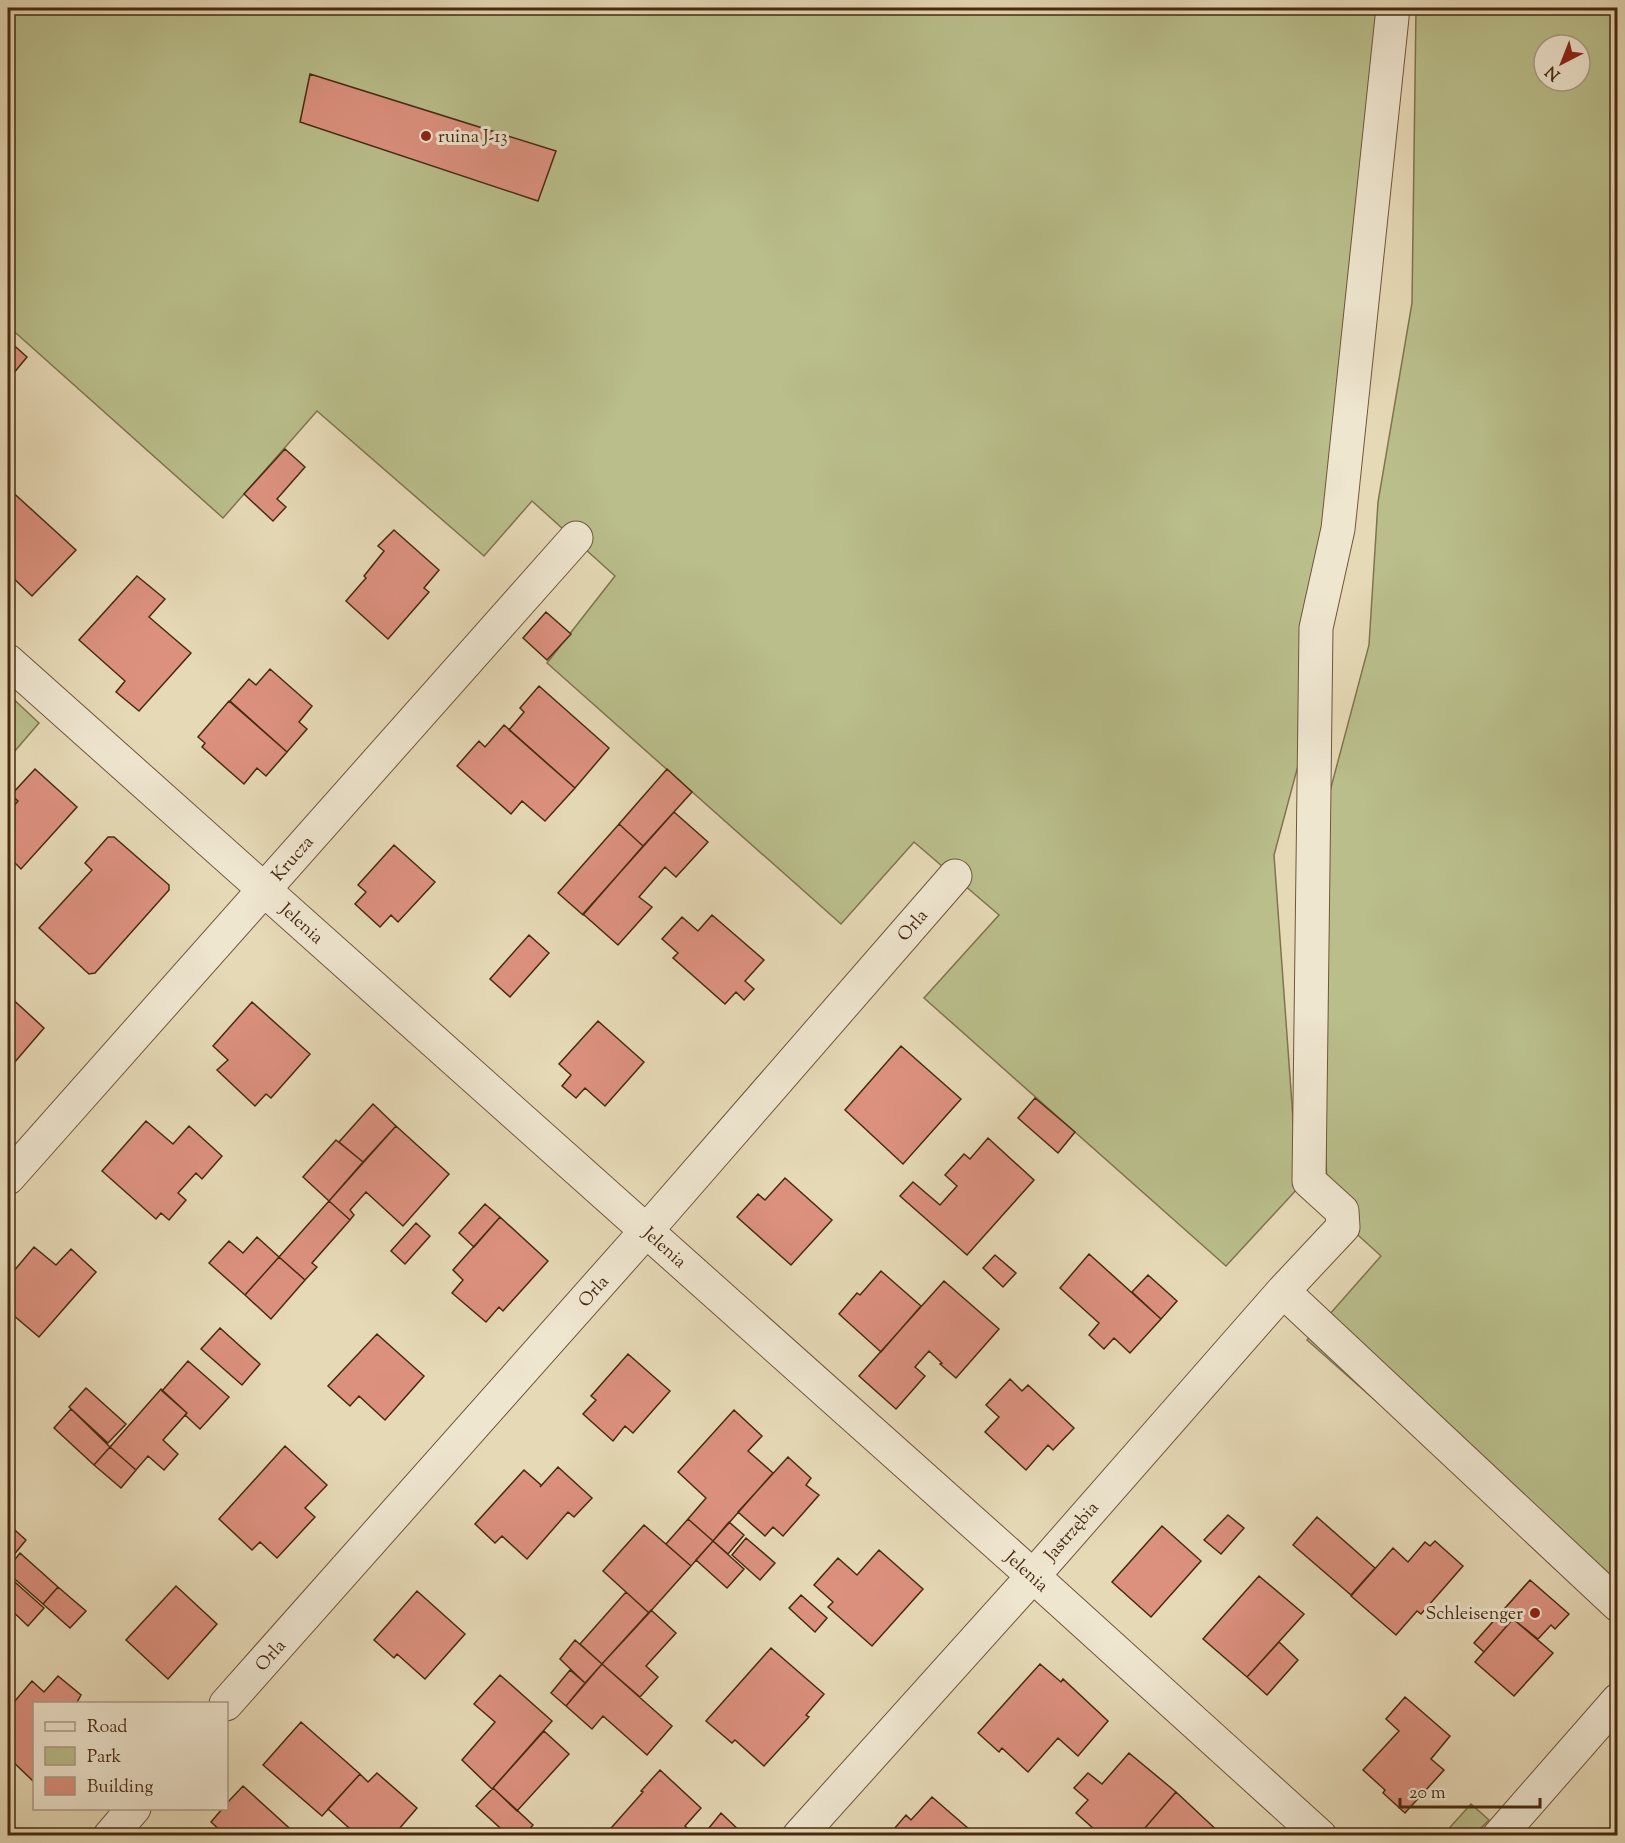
<svg xmlns="http://www.w3.org/2000/svg" width="1625" height="1843" font-family="'Sorts Mill Goudy',serif">
<style>
.green{fill:#b9be8b;stroke:#80744e;stroke-width:1.5;fill-rule:evenodd}
.building{fill:#dc917f;stroke:#482a11;stroke-width:1.5}
.lines{fill:none;stroke-linecap:round;stroke-linejoin:round}
.street-casing{stroke:#70563a;stroke-width:35}
.street{stroke:#efe6d0;stroke-width:33}
.poi-dot{fill:#8f2418;stroke:#efe6d0;stroke-width:2}
.labels{text-anchor:middle;stroke-width:6;stroke-linejoin:round;paint-order:stroke}
.poi-label{font-size:18px;fill:#482a11;stroke:#efe6d0;text-anchor:start}
.street-label{font-size:18px;fill:#482a11;stroke:#efe6d0}
</style>
<rect width="100%" height="100%" fill="#e6d9b6"/>
<filter id="stains"><feTurbulence type="fractalNoise" baseFrequency=".00333" numOctaves="4"/><feColorMatrix values="0 0 0 0 .2 0 0 0 0 .09 0 0 0 0 .02 0 0 0 .5 -.17"/></filter>
<radialGradient id="worn" r=".72"><stop offset=".6" stop-color="#630" stop-opacity="0"/><stop offset="1" stop-color="#630" stop-opacity=".3"/></radialGradient>
<path class="green" d="M8,8H1377L1330,527L1332,639L1274,855L1298,1188L1226,1266L924,998L999,915L914,842L841,924L547,663L615,576L532,501L484,556L317,411L223,518L8,326Z
M1416,8H1617V1598L1609,1607L1307,1340L1381,1256L1328,1208L1313,855L1369,645L1378,502L1412,303ZM1544,45H1580V81H1544Z
M8,694L39,723L8,759Z
M1471,1804L1489,1820L1474,1835H1443Z"/>
<path class="building" d="M310,74L556,151L538,201L300,122Z
M8,340L27,357L8,380Z
M285,449L305,467L277,499L286,507L273,521L244,494Z
M8,488L76,550L32,596L8,573Z
M394,530L439,570L424,588L429,592L388,639L346,601L366,578L364,576L384,551L378,546Z
M137,576L165,599L149,617L191,653L139,711L116,692L125,681L79,640Z
M546,612L571,634L547,660L523,638Z
M270,669L312,706L299,722L307,729L287,752L230,701L249,679L256,685Z
M539,686L609,748L575,788L509,730L524,712L520,708Z
M229,701L287,752L266,776L257,768L244,784L202,747L205,743L198,737Z
M504,725L575,788L545,821L522,801L511,814L457,766L479,741L485,747Z
M35,769L77,807L21,869L8,856V812L18,801L11,795Z
M667,769L692,792L643,846L619,824Z
M8,792L18,801L8,812Z
M674,812L708,842L676,877L665,867L639,897L652,907L618,945L583,914Z
M619,824L643,846L583,915L558,893Z
M108,837H114L169,885V890L95,973L89,974L39,928L92,870L85,863Z
M394,845L435,882L398,922L391,915L380,927L355,904L366,892L358,885Z
M712,915L764,960L745,981L754,989L744,1000L736,992L725,1004L673,958L678,953L662,939L682,917L698,931Z
M529,935L549,953L510,997L490,979Z
M8,995L44,1028L8,1070Z
M252,1002L310,1054L271,1098L266,1094L255,1106L217,1070L228,1060L213,1046Z
M598,1021L644,1062L605,1106L585,1088L576,1098L562,1086L571,1075L559,1064Z
M901,1046L961,1099L903,1164L845,1110Z
M1035,1098L1075,1132L1058,1153L1018,1118Z
M373,1104L396,1126L363,1162L339,1142Z
M146,1121L173,1144L189,1126L222,1156L202,1179L196,1173L178,1193L186,1200L169,1220L161,1213L156,1219L102,1171Z
M396,1126L449,1174L403,1226L366,1192L350,1210L354,1215L350,1220L329,1201Z
M988,1138L1034,1180L967,1255L900,1196L913,1182L940,1205L957,1186L945,1175L964,1154L970,1159Z
M336,1140L363,1162L329,1201L303,1177Z
M785,1178L832,1220L791,1265L737,1217L758,1194L765,1200Z
M329,1201L350,1220L312,1263L317,1267L305,1280L279,1257Z
M485,1204L500,1217L474,1247L459,1233Z
M500,1217L548,1261L503,1311L499,1307L486,1322L452,1293L463,1280L453,1270Z
M416,1223L430,1236L405,1264L391,1251Z
M257,1237L279,1257L245,1295L209,1263L229,1241L243,1253Z
M34,1247L56,1265L71,1249L96,1272L39,1337L13,1315L11,1317L8,1315V1278Z
M1089,1254L1161,1319L1130,1353L1114,1338L1104,1349L1089,1335L1099,1323L1060,1288Z
M995,1255L1016,1273L1003,1287L983,1268Z
M279,1257L305,1280L271,1319L245,1295Z
M881,1271L921,1306L881,1352L839,1314L857,1293L860,1295Z
M1148,1275L1177,1301L1161,1319L1132,1292Z
M944,1281L999,1329L956,1378L940,1364L942,1363L929,1351L915,1367L925,1376L896,1409L859,1376Z
M220,1328L260,1364L242,1385L201,1349Z
M377,1334L424,1376L385,1420L359,1396L350,1406L328,1386Z
M628,1354L670,1391L633,1433L625,1426L613,1441L583,1414L596,1400L591,1396Z
M188,1361L229,1397L200,1429L185,1415L187,1413L162,1391Z
M1010,1379L1022,1391L1028,1385L1074,1428L1053,1450L1048,1445L1026,1470L985,1432L999,1417L986,1405Z
M86,1388L126,1424L108,1443L69,1407Z
M161,1389L187,1413L163,1440L178,1454L164,1470L148,1456L136,1470L110,1447Z
M71,1409L110,1447L94,1465L54,1428Z
M734,1410L762,1436L748,1451L773,1473L713,1541L688,1519L706,1498L678,1472Z
M285,1446L327,1485L305,1508L315,1517L277,1558L260,1542L252,1550L219,1519Z
M110,1447L136,1470L121,1488L94,1465Z
M788,1457L811,1478L806,1485L819,1495L783,1536L773,1527L765,1536L738,1512Z
M558,1467L592,1498L574,1517L568,1512L527,1559L502,1536L495,1543L475,1524L524,1470L541,1485L540,1487Z
M1228,1515L1244,1528L1221,1554L1204,1540Z
M1317,1517L1375,1568L1351,1595L1293,1545Z
M688,1519L713,1541L691,1566L666,1544Z
M729,1522L744,1535L728,1554L713,1541Z
M8,1524L26,1540L8,1562Z
M644,1525L691,1566L649,1613L603,1571Z
M1162,1526L1201,1561L1151,1617L1112,1582Z
M746,1538L775,1563L760,1580L732,1555Z
M713,1541L744,1569L727,1588L696,1560Z
M1435,1541L1463,1566L1421,1614L1417,1611L1396,1635L1351,1596L1393,1548L1408,1562L1425,1542L1430,1546Z
M879,1550L923,1589L872,1646L828,1607L833,1602L814,1585L838,1558L857,1575Z
M20,1553L58,1587L43,1604L8,1573V1568Z
M8,1576L44,1608L28,1626L8,1607Z
M1259,1576L1304,1614L1247,1677L1203,1639Z
M1530,1580L1569,1614L1555,1629L1551,1625L1538,1639L1513,1619L1484,1652L1474,1643Z
M176,1586L217,1624L168,1679L126,1640Z
M58,1587L86,1611L70,1628L43,1604Z
M417,1591L465,1634L425,1679L397,1654L394,1658L374,1640Z
M626,1592L649,1613L602,1664L580,1644Z
M801,1595L827,1618L815,1632L789,1608Z
M651,1610L676,1633L646,1666L658,1677L640,1697L602,1664Z
M1513,1619L1553,1653L1514,1696L1475,1662Z
M575,1640L602,1664L585,1683L560,1659Z
M1279,1642L1298,1660L1267,1695L1247,1677Z
M771,1648L824,1694L806,1715L809,1717L764,1766L735,1740L732,1743L706,1721Z
M602,1664L672,1726L647,1755L603,1716L592,1729L566,1706Z
M1040,1664L1061,1682L1063,1679L1108,1721L1078,1756L1058,1738L1028,1772L1002,1748L999,1752L978,1733Z
M570,1670L585,1683L566,1706L551,1693Z
M500,1675L552,1721L492,1789L462,1760L495,1722L474,1704Z
M58,1676L81,1695L76,1704H34V1782L8,1757V1709L32,1681L44,1692Z
M1405,1697L1450,1736L1431,1759L1444,1770L1405,1813L1383,1793L1385,1790L1363,1770L1399,1731L1386,1719Z
M301,1722L360,1774L322,1816L263,1765Z
M544,1731L569,1754L517,1811L493,1788Z
M1129,1753L1176,1792L1138,1836H1097L1094,1832L1095,1830L1076,1813L1088,1800L1074,1788L1088,1773L1102,1784Z
M660,1770L701,1808L685,1826L696,1836H604L643,1792L641,1791Z
M377,1773L417,1808L393,1836H358L328,1809L360,1774L368,1782Z
M243,1786L298,1836H226L211,1822L223,1808H226V1804Z
M493,1788L533,1825L523,1836H509L476,1806Z
M1176,1792L1222,1835V1836H1138Z
M932,1797L977,1836H888L906,1815L911,1820Z
M721,1813L745,1836H718L709,1828Z"/>
<g class="lines">
<g class="street-casing">
<path id="street" d="M8,661L1033,1576L1320,1836
M8,1178L576,538
M1283,1291L1618,1605
M226,1704L647,1230L955,876
M110,1836L134,1808
M799,1836L1033,1576L1283,1291L1343,1227L1342,1211L1309,1181L1316,628L1338,529L1393,8
M1499,1836L1618,1700"/>
</g>
<use href="#street" class="street"/>
</g>
<g class="poi-dot">
<circle cx="426" cy="136" r="6"/>
<circle cx="1535" cy="1613" r="6"/>
</g>
<g class="labels">
<g class="poi-label">
<text x="438" y="142">ruina J-13</text>
<text x="1523" y="1619" text-anchor="end">Schleisenger</text>
</g>
<g class="street-label">
<text transform="translate(292 858) rotate(-49)" y="6">Krucza</text>
<text transform="translate(302 923) rotate(42)" y="6">Jelenia</text>
<text transform="translate(912 925) rotate(-49)" y="6">Orla</text>
<text transform="translate(665 1247) rotate(42)" y="6">Jelenia</text>
<text transform="translate(593 1291) rotate(-48)" y="6">Orla</text>
<text transform="translate(1071 1531) rotate(-49)" y="6">Jastrzębia</text>
<text transform="translate(1027 1571) rotate(42)" y="6">Jelenia</text>
<text transform="translate(270 1655) rotate(-48)" y="6">Orla</text>
</g>
</g>
<rect width="1625" height="1843" fill="none" stroke="#e6d9b6" stroke-width="30"/>
<rect x="9" y="9" width="1607" height="1825" fill="none" stroke="#482a11" stroke-width="3"/>
<rect x="15" y="15" width="1595" height="1813" fill="none" stroke="#482a11" stroke-width="1.5"/>
<rect x="33" y="1702" width="195" height="108" fill="#efe6d0" stroke="#ac9b84" stroke-width="1.5"/>
<rect x="45" y="1722" width="30" height="9" fill="#efe6d0" stroke="#ac9b84" stroke-width="1.5"/>
<text x="87" y="1732" font-size="18" fill="#482a11">Road</text>
<rect x="45" y="1747" width="30" height="18" fill="#b9be8b" stroke="#ac9b84" stroke-width="1.5"/>
<text x="87" y="1762" font-size="18" fill="#482a11">Park</text>
<rect x="45" y="1777" width="30" height="18" fill="#dc917f" stroke="#ac9b84" stroke-width="1.5"/>
<text x="87" y="1792" font-size="18" fill="#482a11">Building</text>
<g transform="translate(1562 63) rotate(222)"><circle r="28" fill="#efe6d0" stroke="#ac9b84" stroke-width="1.5"/>
<path d="M0-4.5L10 22L0 15L-10 22Z" fill="#8f2418"/>
<text y="-9" font-size="16" font-weight="bold" text-anchor="middle" fill="#482a11">N</text>
</g>
<path d="M1400 1798v9h140v-9" fill="none" stroke="#482a11" stroke-width="3"/>
<text x="1409" y="1798" font-size="18" fill="#482a11" stroke="#efe6d0" stroke-width="4.5" paint-order="stroke">20 m</text>
<rect width="100%" height="100%" filter="url(#stains)"/>
<rect width="100%" height="100%" fill="url(#worn)"/>
</svg>
